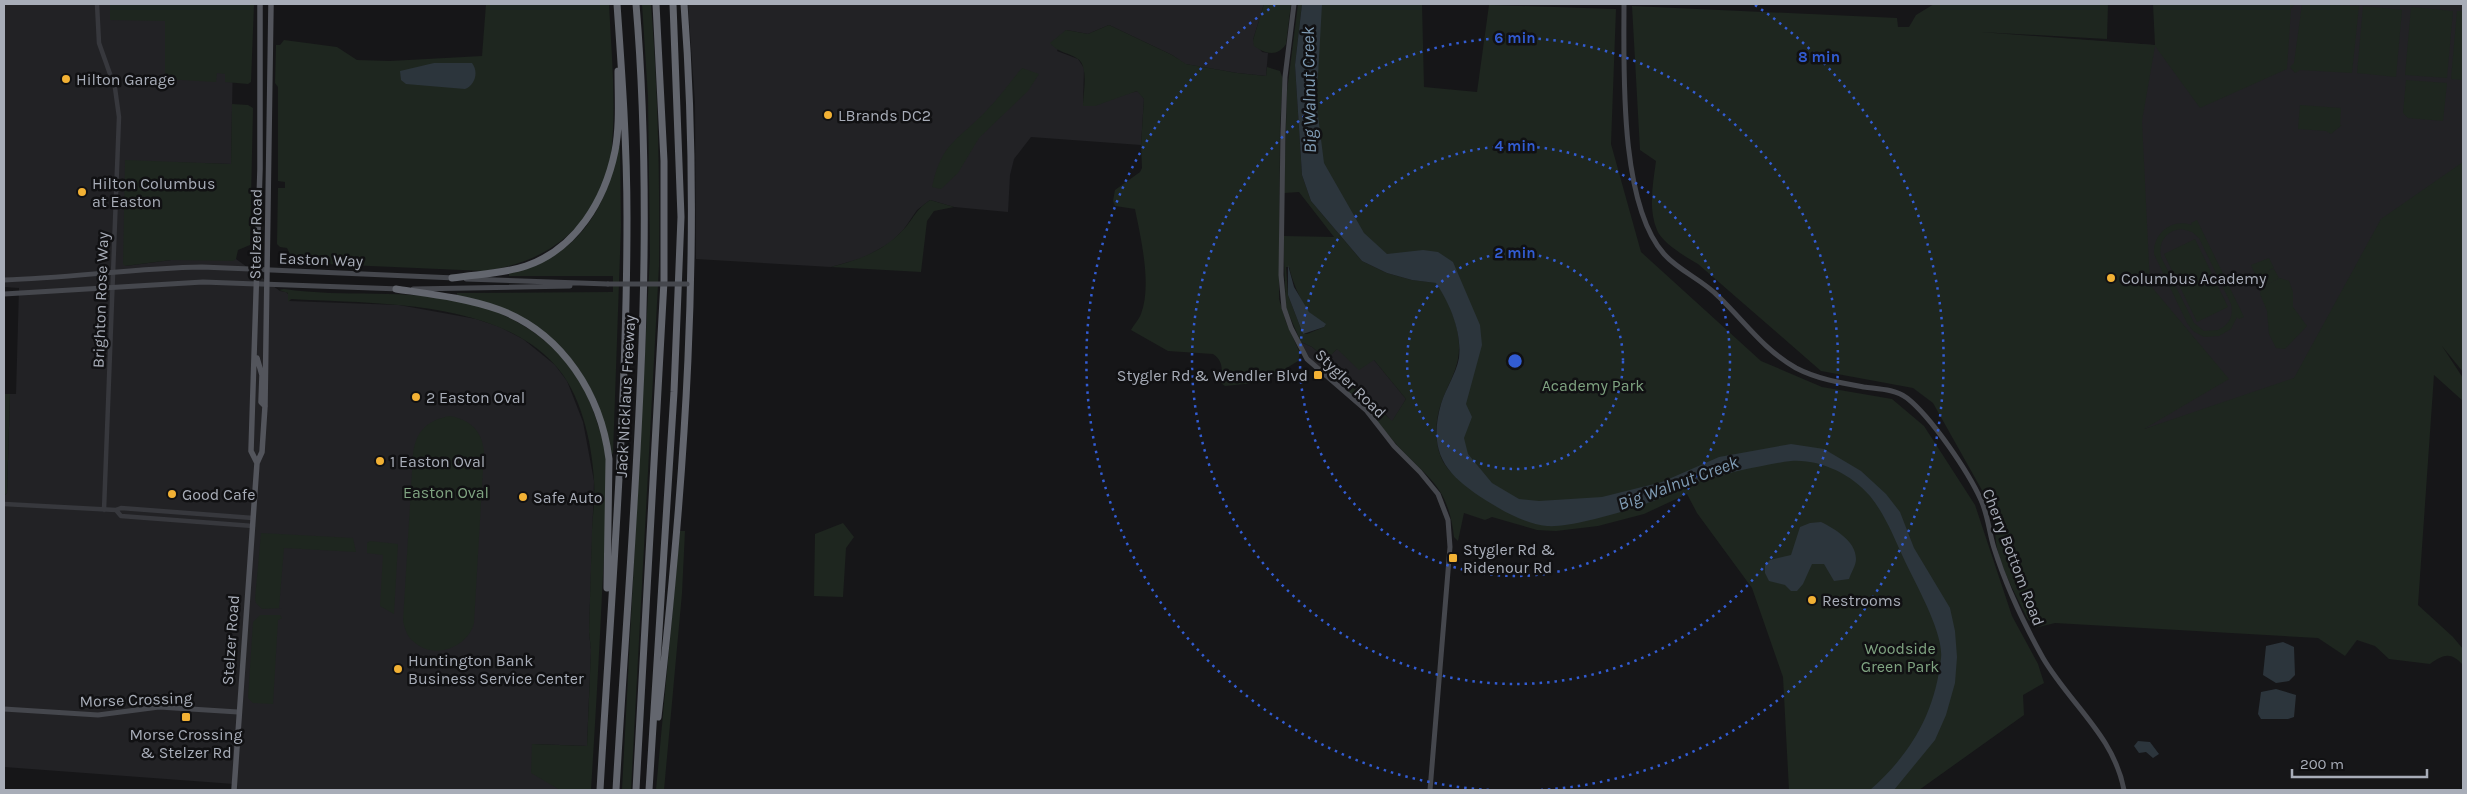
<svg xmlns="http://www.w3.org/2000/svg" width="2467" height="794" font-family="Karla,sans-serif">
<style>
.built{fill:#222225}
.green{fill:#1e261f;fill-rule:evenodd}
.water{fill:#2c353c}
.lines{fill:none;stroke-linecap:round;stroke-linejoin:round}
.tertiary{stroke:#37383d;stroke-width:4.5}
.secondary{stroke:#45474d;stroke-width:5}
.primary{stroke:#53555c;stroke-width:5.5}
.motorway{stroke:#63666e;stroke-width:7}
.secondary-bridge{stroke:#45474d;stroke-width:5}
.ring{fill:none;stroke:#325cd3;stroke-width:2.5;stroke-dasharray:2.5 5}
.poi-dot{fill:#f2b134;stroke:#111113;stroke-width:2}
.labels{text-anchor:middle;stroke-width:5;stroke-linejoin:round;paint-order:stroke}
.poi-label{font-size:16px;fill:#a8adb8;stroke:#111113;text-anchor:start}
.street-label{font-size:16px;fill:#a8adb8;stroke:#111113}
.park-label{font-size:16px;fill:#7fa381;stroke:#111113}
.water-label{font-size:18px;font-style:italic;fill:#7f9bb3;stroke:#111113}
.centre{fill:#325cd3;stroke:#111113;stroke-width:2.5}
.ring-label{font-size:15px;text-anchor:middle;font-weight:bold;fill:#325cd3;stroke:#111113;stroke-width:5;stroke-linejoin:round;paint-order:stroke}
</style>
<rect width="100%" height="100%" fill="#161618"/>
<path class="built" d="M4,4H234L231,164L125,161V266L171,260L236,259L280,291L286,292L289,295V301L399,305L476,319L500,327L523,339L555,365L567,381L583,422L594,481L589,632L591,650L587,746L532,744L560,790H234V784L4,767V496L7,493L10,394H16L19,288L4,287Z
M688,4H1264L1253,40L1262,52L1268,53L1266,76L1237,73L1185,64L1172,55L1109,25L1088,34L1066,30L1057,51L1078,59L1084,68L1083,105L1138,91L1144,99L1141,145L1031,137L1014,159L1010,175L1008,212L954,207L930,200L917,210L904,229L890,243L863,258L831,267L696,259L695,103Z
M2291,4H2463V173L2311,380L2141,430L1898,27L2155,45Z
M1301,342L1312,347L1326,359L1337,349L1374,360L1406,399L1392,422L1381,409L1344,388L1310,359Z"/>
<path class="green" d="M110,4H254L251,82L248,84L225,82V74L217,73L216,82L165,79V21L110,20Z
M486,4H609C611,46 615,88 613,130C612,142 612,156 609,168C591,229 547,262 485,271L279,262L287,260L290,254L287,248L280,247L277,244L278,188H285V182L278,181V87L275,83L276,45H280L284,40L337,47L357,60L390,61L482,56Z
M642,4H651C658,91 660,178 659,266L631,790H622L650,256L648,97Z
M1264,4H1291L1286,44C1278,57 1265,54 1254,46L1253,40Z
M1298,4H1302L1295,65L1302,175L1311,201L1362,261L1387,273L1412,280L1437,283C1450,304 1463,332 1458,359C1455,374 1447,387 1442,401C1433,424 1433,460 1455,475L1466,351L1447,283L1385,261L1320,197L1309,4H1422L1424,87L1477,92L1489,5L1616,9L1611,144L1641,252L1761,361L1822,387L1892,399L1924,426L1975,505L2012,616L2038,664L2044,683L2023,695L2024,715L1919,790H1789L1783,677L1752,588L1697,513L1687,494L1644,514L1598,526L1556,531L1537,530L1492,517L1485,520L1464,513L1458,541L1454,537C1448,485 1429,480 1397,445C1378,423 1368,408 1344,388L1352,384L1392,421L1406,399L1374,360L1359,370L1337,349L1327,359L1312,347L1301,342L1286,308L1283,236L1334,237L1299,192L1284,193L1287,91ZM1286,267H1289C1293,283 1299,297 1308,311C1314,318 1320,318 1324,327L1307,334H1303L1288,295Z
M1934,4H2108L2107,39L1980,32L2155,45L2153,4H2295L2291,9L2287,69L2200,108L2155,46L2142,121L2150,285L2229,379L2144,429L2294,378L2381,219L2463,162V372L2442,346L2463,378V401L2434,375L2418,605L2453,637L2463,649V665C2451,652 2444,654 2430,664L2389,659L2375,646L2357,640L2345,656L2318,638L2055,623L2035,628L2027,618C2014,589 1988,550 1997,517L1933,403L1913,388L1821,371L1698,264C1686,257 1662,243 1657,230C1648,209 1653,183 1656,161L1640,150L1632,6L1897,18L1898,27H1909L1916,15Z
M2302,4L2359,6L2352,73L2300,70L2295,73L2290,67L2294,63Z
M2363,6L2402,10L2396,77L2357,73Z
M2411,7L2453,11L2447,78L2405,75Z
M2457,11H2463V80L2451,79Z
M1109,25L1172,55L1186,64L1237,73L1266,76L1267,67L1280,71L1283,79L1280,125L1279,299L1286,322L1300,353L1298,361L1264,382L1225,386L1221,383C1222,371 1224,361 1213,354L1168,351L1131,330C1134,325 1139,319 1141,314C1152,285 1141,239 1135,209L1115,206L1113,201L1115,190L1140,172L1142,168L1141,145L1144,99L1137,91L1095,106H1083C1083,93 1089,67 1078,59C1068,52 1058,53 1050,43L1066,30L1088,34Z
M1022,68L1039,74L1028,91L979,138L958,173L941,189L932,187C942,141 958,141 987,110C1000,97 1010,82 1022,68Z
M2406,80L2447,83L2443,121L2408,118L2403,113Z
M232,104L248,105L253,108L250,245L238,250L236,259L233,261L171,260L125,266L123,264L125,160L231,164Z
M2300,105L2341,108L2340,125H2342L2331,134L2326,131L2298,129Z
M618,146L620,147L621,226L613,454L611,453L597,401L579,369L565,351L537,327L457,295V293L613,292V276H509V273C525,267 544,261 559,252C595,228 611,187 618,146Z
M930,200L954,207L934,211L927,221L921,272L831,267C858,260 882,252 902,231C915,218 913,212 930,200Z
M2197,220L2244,317L2239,319L2237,317L2231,329L2219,336L2204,337L2193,331L2187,323L2154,254C2153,233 2172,218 2192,225L2191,223ZM2182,229L2192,232L2199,238L2231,304C2234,316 2229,325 2218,330L2204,331L2194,323L2161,257C2158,242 2166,230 2182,229Z
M2195,239L2228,307L2197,322L2164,254Z
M2269,258L2274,268L2263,273L2274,269L2279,278L2268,284L2280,278L2289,281L2293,292V307L2307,326L2285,349L2276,348L2269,334L2267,311L2260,294L2261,288L2251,265Z
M284,289C344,298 408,288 468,303C533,319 580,361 598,425C601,435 606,445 606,454C609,501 604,548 602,594C599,660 595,725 591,790H560L531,773L532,744L587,746L591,650L589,632C590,598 591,564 592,530C593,514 595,497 594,480C592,443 581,392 554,364C494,299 373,304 291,299L288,302V293L279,290Z
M4,394H10L7,493L4,496Z
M450,416C470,420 482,430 484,452L474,623C468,648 433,660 414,642C407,637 405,629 403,621L413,455C415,432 427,420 450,416Z
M843,523L854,537L846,548L843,597L814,596L815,534Z
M680,531H685L682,593L664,790H656Z
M261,533L353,538L356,552L284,548L279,608H282L262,609L256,603L255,599Z
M370,541L398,544L394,614L380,606L383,555L367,553V543Z
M260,615H280L282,618L278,620L273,704L253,703L248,698L253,622Z"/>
<path class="water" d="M1302,4H1322L1318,76L1315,92L1324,163L1364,233L1387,254L1423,250L1438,252L1453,262L1480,325L1482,345L1466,404L1472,417L1464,438L1468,454L1492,483L1519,499L1539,501L1602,497L1662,482L1719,457L1791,444L1824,449L1861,471L1886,494L1900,512L1914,548L1950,608L1955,631L1957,657L1955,683L1946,715L1935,740L1894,790H1870C1911,754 1935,713 1941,658C1944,633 1915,583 1903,557C1894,537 1884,513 1870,496C1851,474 1820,459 1791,461C1774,463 1758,467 1742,470C1725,474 1710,478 1694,483C1687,485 1680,485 1674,488C1668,491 1664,497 1658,499C1634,509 1572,528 1547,526C1528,524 1508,514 1492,504C1450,478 1426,457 1441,404C1446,388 1456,374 1459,358C1462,332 1450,304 1436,283L1412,280L1387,273L1362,261L1311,201L1302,175L1295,65Z
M434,63H472C479,72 475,85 465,89L406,84L401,80L400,71Z
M1288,265L1294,287L1309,312L1326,324L1324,327L1303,334L1288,295Z
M1821,522C1835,529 1856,541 1856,559C1856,566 1851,572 1849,579L1834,581L1824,564H1812L1803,584L1797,591H1791L1785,585L1769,581L1765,573V565L1770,560L1791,555L1800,527L1810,523Z
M2283,642L2294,647L2295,675L2289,681L2276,683L2263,675L2266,646Z
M2276,689L2296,695L2294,717L2288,719H2261L2258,714L2261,692Z
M2138,741L2150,742L2159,754L2153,758L2146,752L2139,753L2134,746Z"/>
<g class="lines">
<path class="tertiary" d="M97,4L99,43L115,88L119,117L104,510
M4,504L116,510L121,508L253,518
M116,510L121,516L253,526"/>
<path class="secondary" d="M1294,4L1285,77L1283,131L1281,275L1284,308L1291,328L1307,359L1366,410L1394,446L1420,472L1438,494L1448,520L1450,547L1430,790
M1624,4C1624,69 1619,203 1664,254C1679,271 1703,280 1719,297C1746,323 1763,349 1796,368C1817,379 1841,383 1864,387C1878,389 1895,389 1907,398C1931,417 1968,471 1981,500C1988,515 1989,532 1994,548C2006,586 2024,624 2043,658C2070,704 2114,736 2124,790
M466,279L608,284
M4,280C70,278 136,268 202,267L455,278
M413,289L570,286
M4,294L203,282L400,289
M4,709L98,715L159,707L238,712"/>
<path class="primary" d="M257,358L262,375L261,402L265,406
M257,463L251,451L260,169V4
M234,790L257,463L262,452L265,406L271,4"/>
<path class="motorway" d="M452,278C477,274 502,274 526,266C576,249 605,200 615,151C620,125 618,98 618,71
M396,289C430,294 467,298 500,310C563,334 601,395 609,459L607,588
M658,717C685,480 702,242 684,4
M600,790C611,600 627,408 627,217C627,146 622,75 617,4
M616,790C631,528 658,266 636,4
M636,790L664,281V161L656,4
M649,790L674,392L681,217L673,4"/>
<path class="secondary-bridge" d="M608,284H687"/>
</g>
<g class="ring">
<circle cx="1515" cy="361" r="108"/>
<circle cx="1515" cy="361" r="215"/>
<circle cx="1515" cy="361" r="323"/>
<path d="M1489 790A430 430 0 0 1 1275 5M1755 5A430 430 0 0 1 1541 790"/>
</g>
<g class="poi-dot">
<circle cx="66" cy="79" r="5"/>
<circle cx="828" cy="115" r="5"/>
<circle cx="82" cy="192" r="5"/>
<circle cx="2111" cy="278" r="5"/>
<rect x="1313" y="370" width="10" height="10" rx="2.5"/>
<circle cx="416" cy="397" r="5"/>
<circle cx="380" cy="461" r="5"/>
<circle cx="172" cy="494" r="5"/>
<circle cx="523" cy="497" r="5"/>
<rect x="1448" y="553" width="10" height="10" rx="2.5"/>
<circle cx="1812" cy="600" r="5"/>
<circle cx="398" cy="669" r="5"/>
<rect x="181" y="712" width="10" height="10" rx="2.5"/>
</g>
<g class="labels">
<g class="poi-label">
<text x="76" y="85">Hilton Garage</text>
<text x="838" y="121">LBrands DC2</text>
<text x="92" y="189">Hilton Columbus<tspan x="92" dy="18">at Easton</tspan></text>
<text x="2121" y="284">Columbus Academy</text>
<text x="1308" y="381" text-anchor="end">Stygler Rd &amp; Wendler Blvd</text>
<text x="426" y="403">2 Easton Oval</text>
<text x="390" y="467">1 Easton Oval</text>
<text x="182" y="500">Good Cafe</text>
<text x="533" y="503">Safe Auto</text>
<text x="1463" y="555">Stygler Rd &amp;<tspan x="1463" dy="18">Ridenour Rd</tspan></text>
<text x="1822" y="606">Restrooms</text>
<text x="408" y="666">Huntington Bank<tspan x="408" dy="18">Business Service Center</tspan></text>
<text x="186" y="740" text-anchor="middle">Morse Crossing<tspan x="186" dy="18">&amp; Stelzer Rd</tspan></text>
</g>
<g class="street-label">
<text transform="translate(255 234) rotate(-89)" y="6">Stelzer Road</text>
<text transform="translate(321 259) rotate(2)" y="6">Easton Way</text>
<text transform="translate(100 300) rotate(-88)" y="6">Brighton Rose Way</text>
<text transform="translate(1351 383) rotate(44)" y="6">Stygler Road</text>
<text transform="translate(625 396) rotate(-87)" y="6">Jack Nicklaus Freeway</text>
<text transform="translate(2014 557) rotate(69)" y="6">Cherry Bottom Road</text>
<text transform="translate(230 640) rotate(-86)" y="6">Stelzer Road</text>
<text transform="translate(136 699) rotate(-2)" y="6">Morse Crossing</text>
</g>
<g class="park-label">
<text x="1593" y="391">Academy Park</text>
<text x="446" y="498">Easton Oval</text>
<text x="1900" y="654">Woodside<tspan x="1900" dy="18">Green Park</tspan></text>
</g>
<g class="water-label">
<text transform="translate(1309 90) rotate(-91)" y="6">Big Walnut Creek</text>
<text transform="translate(1678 483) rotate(-20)" y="6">Big Walnut Creek</text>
</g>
</g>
<circle cx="1515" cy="361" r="8" class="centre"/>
<g class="ring-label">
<text x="1515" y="43">6 min</text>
<text x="1819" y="62">8 min</text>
<text x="1515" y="151">4 min</text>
<text x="1515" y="258">2 min</text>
</g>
<rect width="2467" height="794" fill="none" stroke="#a8adb8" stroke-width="10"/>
<path d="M2292 769v8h135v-8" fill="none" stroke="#a8adb8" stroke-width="2.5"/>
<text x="2300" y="769" font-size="15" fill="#a8adb8" stroke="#111113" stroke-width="4" paint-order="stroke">200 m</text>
</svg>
